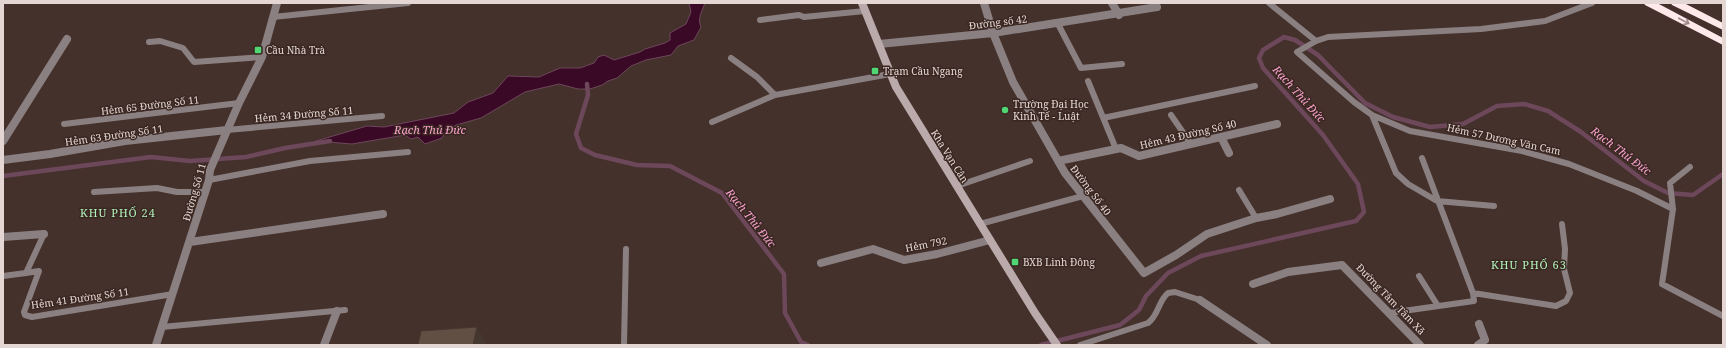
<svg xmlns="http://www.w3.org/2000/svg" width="1726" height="348" font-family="'Noto Serif',serif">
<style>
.water{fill:#3a0926;stroke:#6d475a}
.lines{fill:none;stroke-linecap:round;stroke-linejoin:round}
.stream{stroke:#6d475a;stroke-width:4.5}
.lane{stroke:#8b8081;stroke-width:6}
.street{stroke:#8b8081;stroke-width:8}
.secondary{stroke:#bbaaab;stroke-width:8}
.highway{fill:#fee8ea;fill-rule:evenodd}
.shaded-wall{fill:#44372f}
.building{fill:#614f43;stroke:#44372f}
.oneway{stroke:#9c8886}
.poi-dot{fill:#51d674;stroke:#3a2722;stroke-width:1.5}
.labels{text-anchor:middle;stroke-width:3;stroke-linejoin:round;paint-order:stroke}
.street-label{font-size:10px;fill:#e4d7d3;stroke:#3a2722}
.poi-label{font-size:10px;fill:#e4d7d3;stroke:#3a2722;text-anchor:start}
.water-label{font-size:11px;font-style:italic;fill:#faa4cf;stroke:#3a2722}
.neighbourhood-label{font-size:11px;letter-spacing:1px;fill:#b1f3bb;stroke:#3a2722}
</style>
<rect width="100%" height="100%" fill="#44312c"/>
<path class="water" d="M689,3H705C702,11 697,19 701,27L694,40L678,46L671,55L646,60L631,66L617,78L608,81L602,85L590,89H578L559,84L525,92L481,118L456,125L446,131L442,138L425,144L418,137L411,139L405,135L352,144L316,141L367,126L384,127L454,113L468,102L493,93L508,76L539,77L560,68H580L594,63L598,57L604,55L614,60L640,52L645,49L665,43L670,40V33L686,24L691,12Z"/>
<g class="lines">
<path class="stream" d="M587,84L588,95L576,134L581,148L595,155L637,165L670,166L722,193L784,274L785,313L801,342L808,345
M3,176L151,157L190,161L246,157L285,148L330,141
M1041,345L1120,325L1139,310L1146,296L1168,273L1201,256L1356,221L1364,212L1358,184L1323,135L1263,68L1259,58L1263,50L1284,37L1295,40L1318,55L1365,103L1393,117L1430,127L1463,124L1497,106L1524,104L1548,111L1581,132L1644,181L1668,193L1693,195L1723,174"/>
<path class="lane" d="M1269,3L1316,41
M273,17L408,3
M760,20L799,15L804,17L865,11
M1058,24L1081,68L1122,64
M149,42L160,41L183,48L194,62L262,57
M731,58L757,77L775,95
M1088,81L1116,149
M1171,115L1191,144
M1372,115L1410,131L1522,151L1569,164L1637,191L1673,209
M1103,118L1255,86
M712,122L775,95L890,74
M64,124L239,103
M227,130L382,116
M1690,167L1670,183L1673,209L1662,284L1723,316
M209,180L310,161L408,152
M957,186L1030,161
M1239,190L1256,218
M94,192L157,188L177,192H206
M1494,206L1437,201L1408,184L1396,173L1372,115L1354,102L1297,52L1316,41L1328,37L1481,29L1545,21L1592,3
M980,224L1083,196
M44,234L26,273L39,271L24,312L25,315L32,317L173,294
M3,276L26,273
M1419,276L1438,306
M1473,293L1556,306L1566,301L1570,293L1564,269L1565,249L1562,224
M1389,313L1474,301L1473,293L1422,158
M162,327L345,310
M624,345L626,249
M1080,345L1148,323C1159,315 1158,301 1168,293L1175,292L1200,300"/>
<path class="street" d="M984,3L993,33L1013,82L1065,173L1144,273L1176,255L1207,234L1256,218L1277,214L1330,199
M1112,3L1119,15
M879,44L993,33L1157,7
M1221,137L1229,153
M3,141L67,39
M3,160L50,154L125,141L227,130
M1058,161L1121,148L1139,156L1277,124
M3,237L44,234
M190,242L383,214
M821,263L873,249L904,260L937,254L990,240
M1253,284L1288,272L1342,265L1420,345
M1200,300L1267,345
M156,345L209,180L210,170L239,103L262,57L277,3
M324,345L337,311
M1478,345L1485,340L1479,324"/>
<path class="secondary" d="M862,3L896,87L1035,313L1057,345"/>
<path class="highway" d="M1644,3H1657L1723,38V45L1645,5Z
M1671,3H1684L1723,23V30L1672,5Z"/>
</g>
<path class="shaded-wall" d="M477,327L486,343L485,345H473Z"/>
<path class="building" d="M477,327L473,345H418L421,331Z"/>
<defs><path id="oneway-shaft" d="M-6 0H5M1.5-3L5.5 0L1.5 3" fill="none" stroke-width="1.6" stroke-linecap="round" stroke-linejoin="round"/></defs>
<use class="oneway" href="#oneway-shaft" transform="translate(1684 21) rotate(28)"/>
<g class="poi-dot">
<rect x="254" y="46" width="8" height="8" rx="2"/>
<rect x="871" y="67" width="8" height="8" rx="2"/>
<circle cx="1005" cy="110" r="4"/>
<rect x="1011" y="258" width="8" height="8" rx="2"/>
</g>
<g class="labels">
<g class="street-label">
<text transform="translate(998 22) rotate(-7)" y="4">Đường số 42</text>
<text transform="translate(150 105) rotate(-7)" y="4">Hẻm 65 Đường Số 11</text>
<text transform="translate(304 114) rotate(-5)" y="4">Hẻm 34 Đường Số 11</text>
<text transform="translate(1188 134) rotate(-13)" y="4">Hẻm 43 Đường Số 40</text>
<text transform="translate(114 135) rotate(-8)" y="4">Hẻm 63 Đường Số 11</text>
<text transform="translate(1504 139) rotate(12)" y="4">Hẻm 57 Dương Văn Cam</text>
<text transform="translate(950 156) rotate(58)" y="4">Kha Vạn Cân</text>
<text transform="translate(1091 190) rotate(53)" y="4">Đường Số 40</text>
<text transform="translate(194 192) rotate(-74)" y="4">Đường Số 11</text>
<text transform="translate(926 244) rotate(-11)" y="4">Hẻm 792</text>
<text transform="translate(80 298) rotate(-8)" y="4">Hẻm 41 Đường Số 11</text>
<text transform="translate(1391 299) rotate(46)" y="4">Đường Tâm Tâm Xã</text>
</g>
<g class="poi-label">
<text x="266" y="54">Cầu Nhà Trà</text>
<text x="883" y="75">Trạm Cầu Ngang</text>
<text x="1013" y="108">Trường Đại Học<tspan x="1013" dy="12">Kinh Tế - Luật</tspan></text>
<text x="1023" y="266">BXB Linh Đông</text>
</g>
<g class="water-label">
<text transform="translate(1299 94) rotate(48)" y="4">Rạch Thủ Đức</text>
<text x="430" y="134">Rạch Thủ Đức</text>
<text transform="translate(1621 151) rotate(37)" y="4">Rạch Thủ Đức</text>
<text transform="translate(751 218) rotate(51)" y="4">Rạch Thủ Đức</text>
</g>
<g class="neighbourhood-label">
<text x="118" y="217">KHU PHỐ 24</text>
<text x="1529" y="269">KHU PHỐ 63</text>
</g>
</g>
<rect width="1726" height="348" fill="none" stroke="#e4d7d3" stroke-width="8"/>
</svg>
